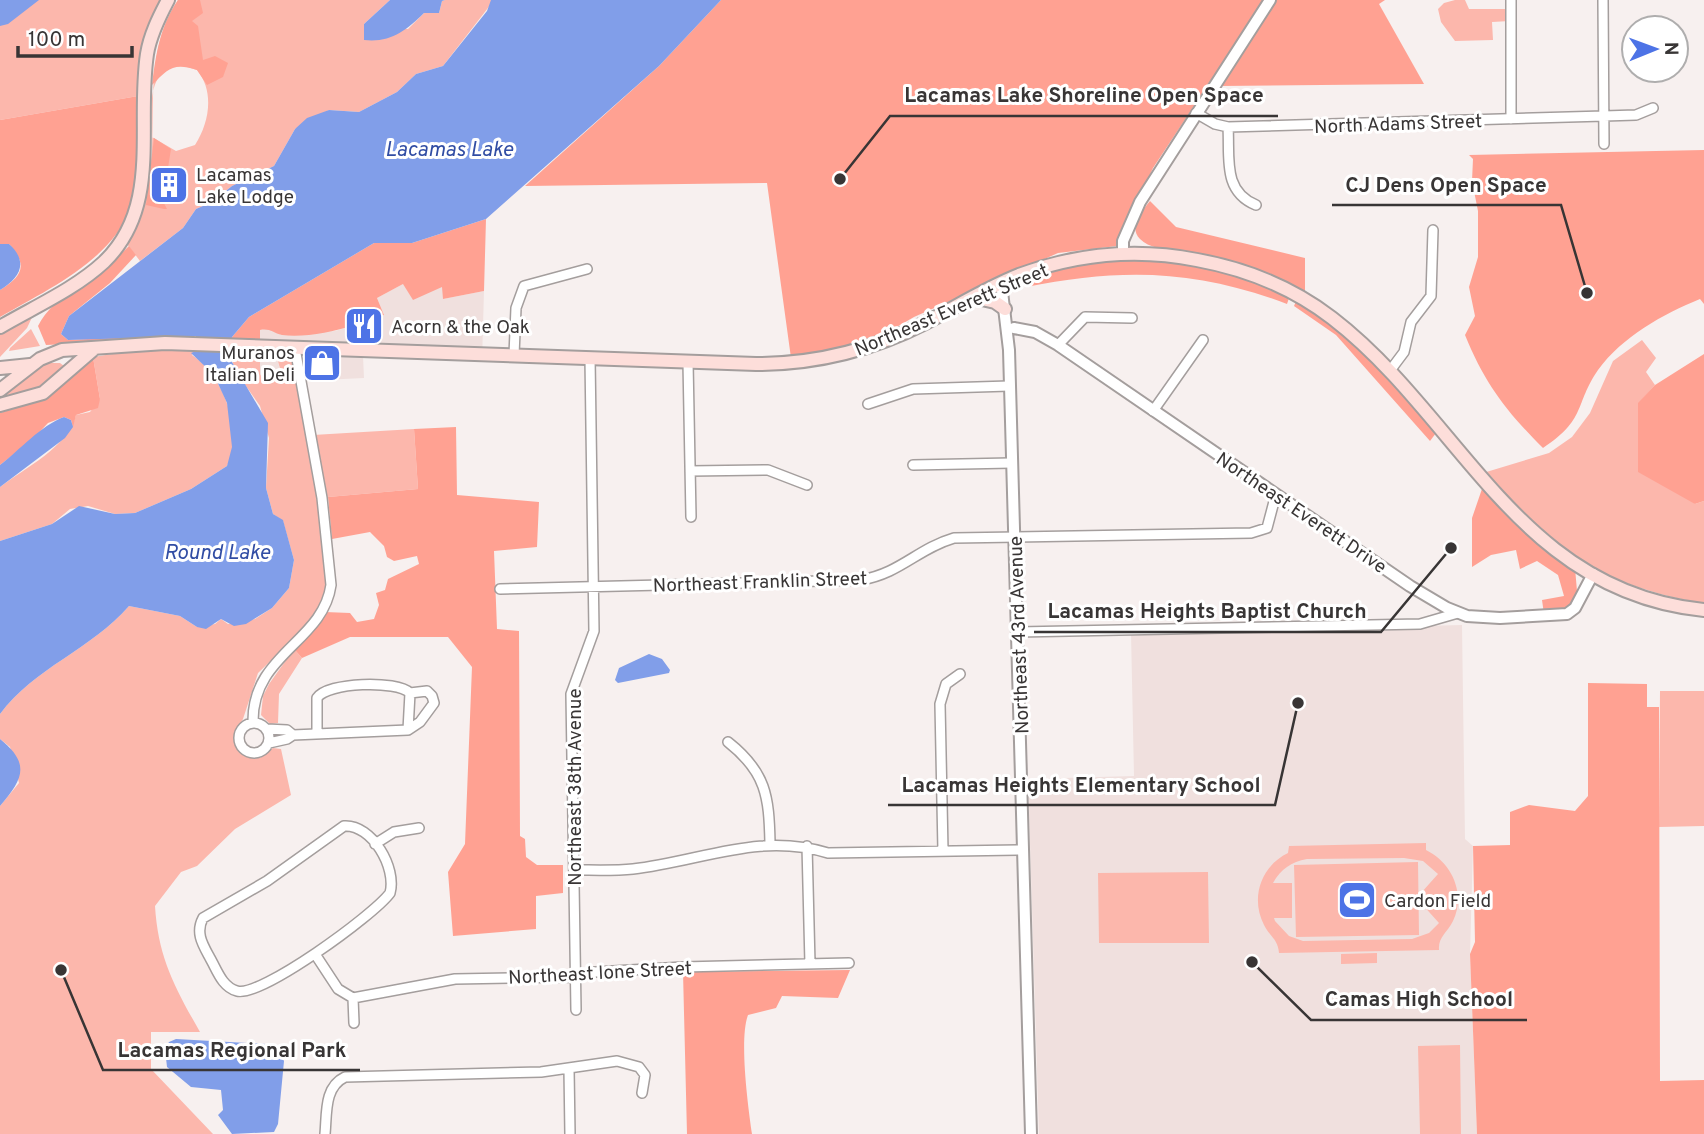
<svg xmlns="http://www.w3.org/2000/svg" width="1704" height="1134" font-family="Overpass,sans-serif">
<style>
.built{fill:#f0e0de}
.green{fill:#fcb7ac;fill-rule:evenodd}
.forest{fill:#ffa192}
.water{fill:#819ee9}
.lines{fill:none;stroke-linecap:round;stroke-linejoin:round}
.minor-casing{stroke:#a49e9d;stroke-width:12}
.tertiary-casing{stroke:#a49e9d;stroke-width:14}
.secondary-casing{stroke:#a49e9d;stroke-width:16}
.minor{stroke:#fff;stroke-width:9}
.tertiary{stroke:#fff;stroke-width:10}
.secondary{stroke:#fddeda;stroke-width:12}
.labels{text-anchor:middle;stroke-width:6;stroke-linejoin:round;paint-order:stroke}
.street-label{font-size:19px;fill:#383535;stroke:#fff}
.poi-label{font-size:19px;fill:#383535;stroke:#fff;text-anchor:start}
.water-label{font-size:21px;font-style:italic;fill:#314da4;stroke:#fff}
.leader{fill:none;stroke:#383535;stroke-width:2.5}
.callout-dot{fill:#383535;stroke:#fff;stroke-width:2.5}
.callout-label{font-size:21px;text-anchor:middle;font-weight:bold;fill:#383535;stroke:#fff;stroke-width:6;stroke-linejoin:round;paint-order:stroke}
</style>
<rect width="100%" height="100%" fill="#f7f0ef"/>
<path class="built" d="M403,284L443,287V299L484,291L482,361L363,356L364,378L302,381L275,352L283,380L264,381L260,374V330L267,328L282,335L335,331L352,326L353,320L384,315L377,298Z
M1462,625L1465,839L1473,846L1470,954L1477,1134H1039L1028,779L1134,776L1131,633Z"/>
<path class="green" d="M0,0H163L138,96L0,120Z
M178,0H390L364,24L408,29L424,13H439L442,1L445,0H491V4L443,66L416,74L397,92L359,112L329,110L295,129L274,166L232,186L212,202L196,209L183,228L140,261L127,244C136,226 144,208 148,188C160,124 140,58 178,0ZM180,65L197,70C215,92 209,123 195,145L176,151L152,137C152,110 145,70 180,65Z
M1455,0H1465L1469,9H1511L1510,21L1492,22L1493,40L1455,41L1441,22L1438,9L1444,3Z
M35,311L27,328L0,357V335Z
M31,329L40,346L9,351L10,348Z
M1642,340L1656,358L1646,372L1655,385L1638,404L1695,504L1704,501V603C1648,595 1586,572 1543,534C1522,515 1503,493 1483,473L1549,453L1572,437L1590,413L1613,361Z
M230,345L260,346V374L264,381L283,379L275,351L296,352L313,435L414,429L418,489L328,497L323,503L329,596L309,624L258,673L243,719L235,732L238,749L251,758H260L273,748L281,749L291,795L235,829L197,866L181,872L155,906C158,957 175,988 200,1032H151V1069L213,1134H0V806L19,783L10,747L0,739V714C34,668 92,649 129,606L180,616L197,627L215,624L221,619L228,624L255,619L272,608L289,588L294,560L283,521L273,514L266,488L269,438L260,406L236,372L229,352Z
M144,349H196L192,355C222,375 245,430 227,466L191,489L135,513L115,514L88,506L70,509L52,524L0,541V487C25,468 68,447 76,415L90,412L100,399L93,357Z
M45,359L48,363H60L68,369L43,390L9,399L5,391Z
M294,649L302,658L279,694L278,723L270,724L261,715L263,696L269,684Z
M1660,691H1704V826L1659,827Z
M1426,843V850C1452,863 1466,893 1453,921C1447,933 1438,937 1439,950L1279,953C1278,939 1270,937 1264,925C1250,898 1261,866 1288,853L1289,846ZM1404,858L1423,861L1438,874L1421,893V903L1439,923L1429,933L1412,939L1303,941L1289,936L1275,921L1274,918H1292V883H1273C1281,869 1291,862 1307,859Z
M1418,862L1419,935L1296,937L1294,865Z
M1208,872L1209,943H1099L1098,873Z
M1377,953V963L1341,964V954Z
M1460,1045L1461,1134H1420L1418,1046Z"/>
<path class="forest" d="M178,0H200L203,13L192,21L198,26L203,60L215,56L228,63L223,77L207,85L197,70C173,62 168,69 152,85C156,53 160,27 178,0Z
M721,0H1264L1153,168L1117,246L1058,253L914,317L874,340L836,353L791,358L767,183L525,186L659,66Z
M1274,0H1385L1379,4L1424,84L1220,86Z
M138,96C137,131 143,175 130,209C111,261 45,291 0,317V290C23,276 28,265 9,244H0V120Z
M154,138L171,149L168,168L157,175L160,184L155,186L167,209H164L146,205Z
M1704,150V304L1700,299C1663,314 1622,337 1598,370C1574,405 1587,419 1543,448C1506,411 1485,384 1465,335L1475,316L1469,287L1478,257V211L1472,181L1473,159L1469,155Z
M1150,201L1176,227L1305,258V294C1262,278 1221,262 1176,252C1164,249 1149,248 1140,239C1128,227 1142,211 1150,201Z
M486,219L484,291L443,299L442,287L413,300L403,284L377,298L384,315L353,320L352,326C332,332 303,338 282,335C273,333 270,328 260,330V346L230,345L232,337L249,317L374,243H412Z
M129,246L136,255L110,283L69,316L61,334L68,340L166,335L165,339L46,345L38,326C56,291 102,275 129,246Z
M1127,259L1212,266L1290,295L1287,304C1195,269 1121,268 1026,287L1024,280L1093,261Z
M1297,299L1344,330L1436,433L1430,441L1336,335L1294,306Z
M1704,354V501L1695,504L1638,472V403L1655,385Z
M93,357L100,399L98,408L76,415L73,427L71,420L64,417L48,423L32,440L0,465V413L42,400Z
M456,427L457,495L539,502L537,547L494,551L497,629L519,631L520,836L525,839L526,857L537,865H563V893L536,896V929L453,936L448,872L465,844L472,667L448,637H350L302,658L294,649L325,612L350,613L357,622L374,619L379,605L376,593L385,590L388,579L419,564L417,556L394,561L387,557L384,546L370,532L332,539L328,497L418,489L414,429Z
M1483,486L1575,568L1577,591L1571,607L1544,614L1542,600L1564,596L1558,575L1537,561L1520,569L1516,550L1491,555L1472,567V518Z
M1588,683L1647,684V707H1659L1660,1081L1704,1080V1134H1477L1470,954L1475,942L1473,846L1510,845V812L1529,805L1575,811L1588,796Z
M850,970L838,998L782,996L776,1008L748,1015C739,1039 748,1106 752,1134H687L683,972Z"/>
<path class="water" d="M0,0H39L8,24L0,26Z
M390,0H445L442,1L439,13H424C406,31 390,43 364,40V24Z
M491,0H721L659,66L486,219L412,243H374L249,317L232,337L229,352L232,362L268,423L266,488L273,514L283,520L294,560L289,588L272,608L246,624L234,626L221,619L206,629L197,627L180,616L129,606C92,649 34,668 0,714V541L52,524L79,506L115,514L135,513L191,489L227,466L232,447L227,403L214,375L191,353L196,351V336L68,340L61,334L69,316L183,228L196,209L212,202L232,186L274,166L295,129L307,118L329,110L359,112L397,92L416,74L443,66L487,11Z
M0,244H9C29,262 20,278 0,290Z
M64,417L71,420L73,427L65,438L0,487V465C21,449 40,426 64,417Z
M649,654L662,659L670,670L669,673L618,683L615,680L619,668Z
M0,739C31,764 23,779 0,806Z
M176,1039L266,1044L277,1049L284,1061L278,1124L274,1132L232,1134L218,1115L223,1110L221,1090L191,1087L167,1067L165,1049L169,1042Z"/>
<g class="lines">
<g class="minor-casing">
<path id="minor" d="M1603,0L1604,144
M1196,113L1215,124L1228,127L1604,116L1636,115L1653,108
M1511,119V0
M1228,127C1230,157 1222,191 1256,205
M1058,345L1085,317L1132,318
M514,355L516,308L524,286L587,269
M688,362L691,517
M1389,372L1404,352L1411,322L1431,296L1433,230
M868,404L913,389L1009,386
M1153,411L1203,340
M913,465L1011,463
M690,471L768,470L807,485
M500,589L861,580C901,573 917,549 954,538L1251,533L1267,528L1276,494
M1018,632L1420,624L1458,613
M253,722C252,654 323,642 331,585L322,498L295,348
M239 738a15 15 0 1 1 30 0a15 15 0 1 1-30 0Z
M267,729L287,730L293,735
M408,730L410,693
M317,734V698C327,682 397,680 410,693
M728,742C766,772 769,796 770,843
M269,743L287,739L293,735L408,730L420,722L434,703L432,696L427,691L410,693
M344,826C372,824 397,868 390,893C374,915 260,998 237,991C222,987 217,970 210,958C203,945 195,933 203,918L267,881Z
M375,844L394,832L419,828
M807,846L810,964
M943,851L940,704L946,684L960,674
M574,870C593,870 614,871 633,869C702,861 759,832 828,853L1023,850
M315,954L338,989L353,998L354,1023
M353,998L455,979L575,977L595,972L683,967L849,963
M576,1010L571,694L594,631L590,358
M569,1069L570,1134
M325,1134C327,1113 324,1087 345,1077L541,1072L617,1061L639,1067L645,1075L642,1093"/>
</g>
<g class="tertiary-casing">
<path id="tertiary" d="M1123,254V241L1140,202L1270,0
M1001,283L1009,350L1031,1134
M1014,328L1035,332L1058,345L1410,586L1447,608L1467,616L1500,618L1567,614L1575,608L1593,574"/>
</g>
<g class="secondary-casing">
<path id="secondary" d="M973,297L995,302L1005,309
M0,327C34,307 75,289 104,262C162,206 136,126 147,54C150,35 159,17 168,0
M0,368L30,365
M0,390L40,359L62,350L165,343L756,364C816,364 872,350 925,323C956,307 986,288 1019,275C1076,254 1137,248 1197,260C1246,269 1293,288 1332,318C1461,417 1518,592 1704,610
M0,405L43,393L94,349"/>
</g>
<use href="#minor" class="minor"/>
<use href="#tertiary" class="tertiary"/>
<use href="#secondary" class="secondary"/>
</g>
<defs>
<g id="building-square" transform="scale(2.0125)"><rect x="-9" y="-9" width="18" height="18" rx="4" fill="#4d73e6" stroke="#fff"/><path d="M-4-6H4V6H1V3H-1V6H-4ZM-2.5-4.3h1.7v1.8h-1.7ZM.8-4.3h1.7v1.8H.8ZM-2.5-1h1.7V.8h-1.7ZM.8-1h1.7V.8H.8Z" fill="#fff"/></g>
<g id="restaurant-square" transform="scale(2.0125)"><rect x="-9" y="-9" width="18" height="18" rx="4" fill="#4d73e6" stroke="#fff"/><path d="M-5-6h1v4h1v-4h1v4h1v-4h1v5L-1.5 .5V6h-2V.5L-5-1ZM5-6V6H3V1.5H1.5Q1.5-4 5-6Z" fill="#fff"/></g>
<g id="shop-square" transform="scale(2.0125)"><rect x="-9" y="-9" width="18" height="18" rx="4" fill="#4d73e6" stroke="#fff"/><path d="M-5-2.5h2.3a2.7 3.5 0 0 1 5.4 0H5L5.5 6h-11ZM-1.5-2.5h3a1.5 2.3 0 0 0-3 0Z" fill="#fff"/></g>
<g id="stadium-square" transform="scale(2.0125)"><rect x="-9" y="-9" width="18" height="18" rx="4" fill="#4d73e6" stroke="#fff"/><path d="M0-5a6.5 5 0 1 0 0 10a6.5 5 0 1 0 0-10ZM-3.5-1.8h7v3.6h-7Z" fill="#fff"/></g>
</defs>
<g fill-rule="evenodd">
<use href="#building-square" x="169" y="185"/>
<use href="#restaurant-square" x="364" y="326"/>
<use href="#shop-square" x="322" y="363"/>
<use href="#stadium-square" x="1357" y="900"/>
</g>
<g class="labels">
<g class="street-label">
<text transform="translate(1398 123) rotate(-2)" y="7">North Adams Street</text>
<text transform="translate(951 309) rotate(-23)" y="7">Northeast Everett Street</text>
<text transform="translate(1302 512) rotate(34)" y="7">Northeast Everett Drive</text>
<text transform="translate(760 581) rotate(-2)" y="7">Northeast Franklin Street</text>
<text transform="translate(1018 635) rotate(-92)" y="7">Northeast 43rd Avenue</text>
<text transform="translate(574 787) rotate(-90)" y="7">Northeast 38th Avenue</text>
<text transform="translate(600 972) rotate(-3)" y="7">Northeast Ione Street</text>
</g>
<g class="poi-label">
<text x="196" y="181">Lacamas<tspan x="196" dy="22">Lake Lodge</tspan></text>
<text x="391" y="333">Acorn &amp; the Oak</text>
<text x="295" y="359" text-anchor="end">Muranos<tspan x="295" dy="22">Italian Deli</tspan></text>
<text x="1384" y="907">Cardon Field</text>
</g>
<g class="water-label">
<text x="449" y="156">Lacamas Lake</text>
<text x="217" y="559">Round Lake</text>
</g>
</g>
<path class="leader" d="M840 179L890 116H1278M1587 293L1561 205H1332M1451 548L1381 632H1034M1298 703L1275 805H888M1252 962L1311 1020H1527M61 970L103 1070H360"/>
<g class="callout-dot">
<circle cx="840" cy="179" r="7"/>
<circle cx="1587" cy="293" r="7"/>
<circle cx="1451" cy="548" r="7"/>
<circle cx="1298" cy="703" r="7"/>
<circle cx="1252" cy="962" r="7"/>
<circle cx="61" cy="970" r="7"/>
</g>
<g class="callout-label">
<text x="1084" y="102">Lacamas Lake Shoreline Open Space</text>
<text x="1446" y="192">CJ Dens Open Space</text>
<text x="1207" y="618">Lacamas Heights Baptist Church</text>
<text x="1081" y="792">Lacamas Heights Elementary School</text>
<text x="1419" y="1006">Camas High School</text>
<text x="232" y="1057">Lacamas Regional Park</text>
</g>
<g transform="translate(1655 49) rotate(89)"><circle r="33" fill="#ffffff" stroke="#afaeae" stroke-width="2"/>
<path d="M0-5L12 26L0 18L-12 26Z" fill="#4d73e6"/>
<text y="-10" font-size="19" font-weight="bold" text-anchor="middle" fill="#383535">N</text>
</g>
<path d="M18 46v10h114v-10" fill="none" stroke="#383535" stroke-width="3.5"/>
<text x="28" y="46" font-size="21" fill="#383535" stroke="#ffffff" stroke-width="5" paint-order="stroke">100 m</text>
</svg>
